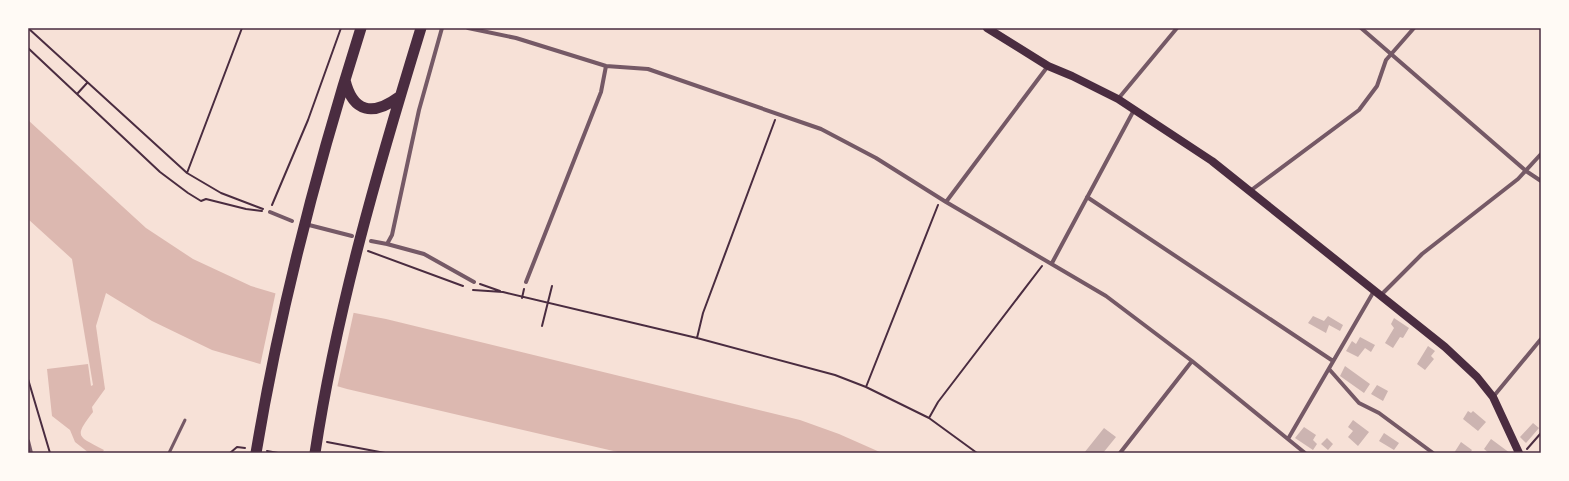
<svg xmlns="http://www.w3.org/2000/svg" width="1569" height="481" font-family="'Archivo Narrow',sans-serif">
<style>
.water{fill:#dcb8b0}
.pier{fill:#f7e1d7}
.building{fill:#ccb4b1}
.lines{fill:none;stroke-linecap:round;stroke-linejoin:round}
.path{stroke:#4a2c40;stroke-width:2}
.service{stroke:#755966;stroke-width:3}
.minor{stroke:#755966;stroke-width:4}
.secondary{stroke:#4a2c40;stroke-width:8}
.trunk{stroke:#4a2c40;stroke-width:11}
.neatline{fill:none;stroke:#4a2c40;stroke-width:1.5}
</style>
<rect width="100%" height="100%" fill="#f7e1d7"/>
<path class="water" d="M28,120L146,228L193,259L251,286L318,306L386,319L800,420L839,434L882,453H622L347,389L212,350L152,321L106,293L96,326L105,389L92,407L93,412C73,438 78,436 104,450L102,453H89L75,442L70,430L52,416L47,369L88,364L91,386L93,385L72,259L28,219Z"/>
<path class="pier" d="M276,291L319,304L354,311L337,388L260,366Z"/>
<path class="building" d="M1313,316L1324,321L1328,316L1343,325L1340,331L1329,325L1326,333L1308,323Z
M1394,318L1409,328L1403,338L1400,337L1393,348L1385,343L1394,328L1391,324Z
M1360,337L1375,345L1371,352L1365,348L1358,357L1346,351L1352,341L1356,344Z
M1428,346L1435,351L1431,356L1434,359L1425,370L1417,364Z
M1345,366L1370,384L1364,393L1340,376Z
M1377,385L1388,391L1383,401L1371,394Z
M1468,411L1471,413L1473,411L1486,422L1478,431L1463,419Z
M1353,420L1369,432L1358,446L1348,437L1353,431L1348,427Z
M1533,423L1539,428L1526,443L1520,437Z
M1304,427L1316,435L1313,440L1317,444L1313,450L1295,438Z
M1104,428L1116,437L1103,453H1084Z
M1384,433L1399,443L1394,450L1379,441Z
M1327,438L1333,444L1328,450L1321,444Z
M1491,439L1510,453H1489L1484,449Z
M1461,442L1472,450L1470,453H1454Z"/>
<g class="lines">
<path class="path" d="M28,28L187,173L221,193L263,209
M28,48L160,172L188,193L201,201L206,199L246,209L262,211
M77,94L87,83
M187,173L242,28
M272,205L308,120L341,28
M368,251L463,286
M480,284L500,291
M473,290L503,292L697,338L835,375L866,387L929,418L977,453
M522,298L524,289
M542,326L552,286
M697,338L703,313L775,120
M28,379L50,453
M866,387L938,205
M929,418L938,402L1042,266
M327,442L385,453
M1527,449L1541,433
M267,451L278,453
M230,453L237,447L245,448"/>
<path class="service" d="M169,453L185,420"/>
<path class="minor" d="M468,28L516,38L606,66L648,69L821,129L876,158L946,202L1106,296L1192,361L1305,453
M1361,28L1526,171L1541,181
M1118,99L1177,28
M1250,191L1359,110L1377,86L1386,60L1414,28
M1087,197L1333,361
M946,202L1048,66
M270,212L292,221
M309,225L352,236
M371,241L387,244L392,235L419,110L442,28
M387,244L424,254L474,282
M1052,263L1134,110
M526,282L601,92L606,66
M1381,295L1422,254L1518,179L1541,154
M1329,369L1359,403L1379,413L1433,453
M1493,397L1541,339
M1288,439L1374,291
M28,441L31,453
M1120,453L1192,361"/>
<path class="secondary" d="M987,28L1048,66L1072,76L1118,99L1212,161L1445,347L1477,377L1493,397L1519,453"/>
<path class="trunk" d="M345,80C353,113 373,116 399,97
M256,453C280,308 317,167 361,28
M315,453C337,308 378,168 421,28"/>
</g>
<rect width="1569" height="481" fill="none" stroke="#fffaf5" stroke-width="58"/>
<rect x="29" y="29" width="1511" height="423" class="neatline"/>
</svg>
